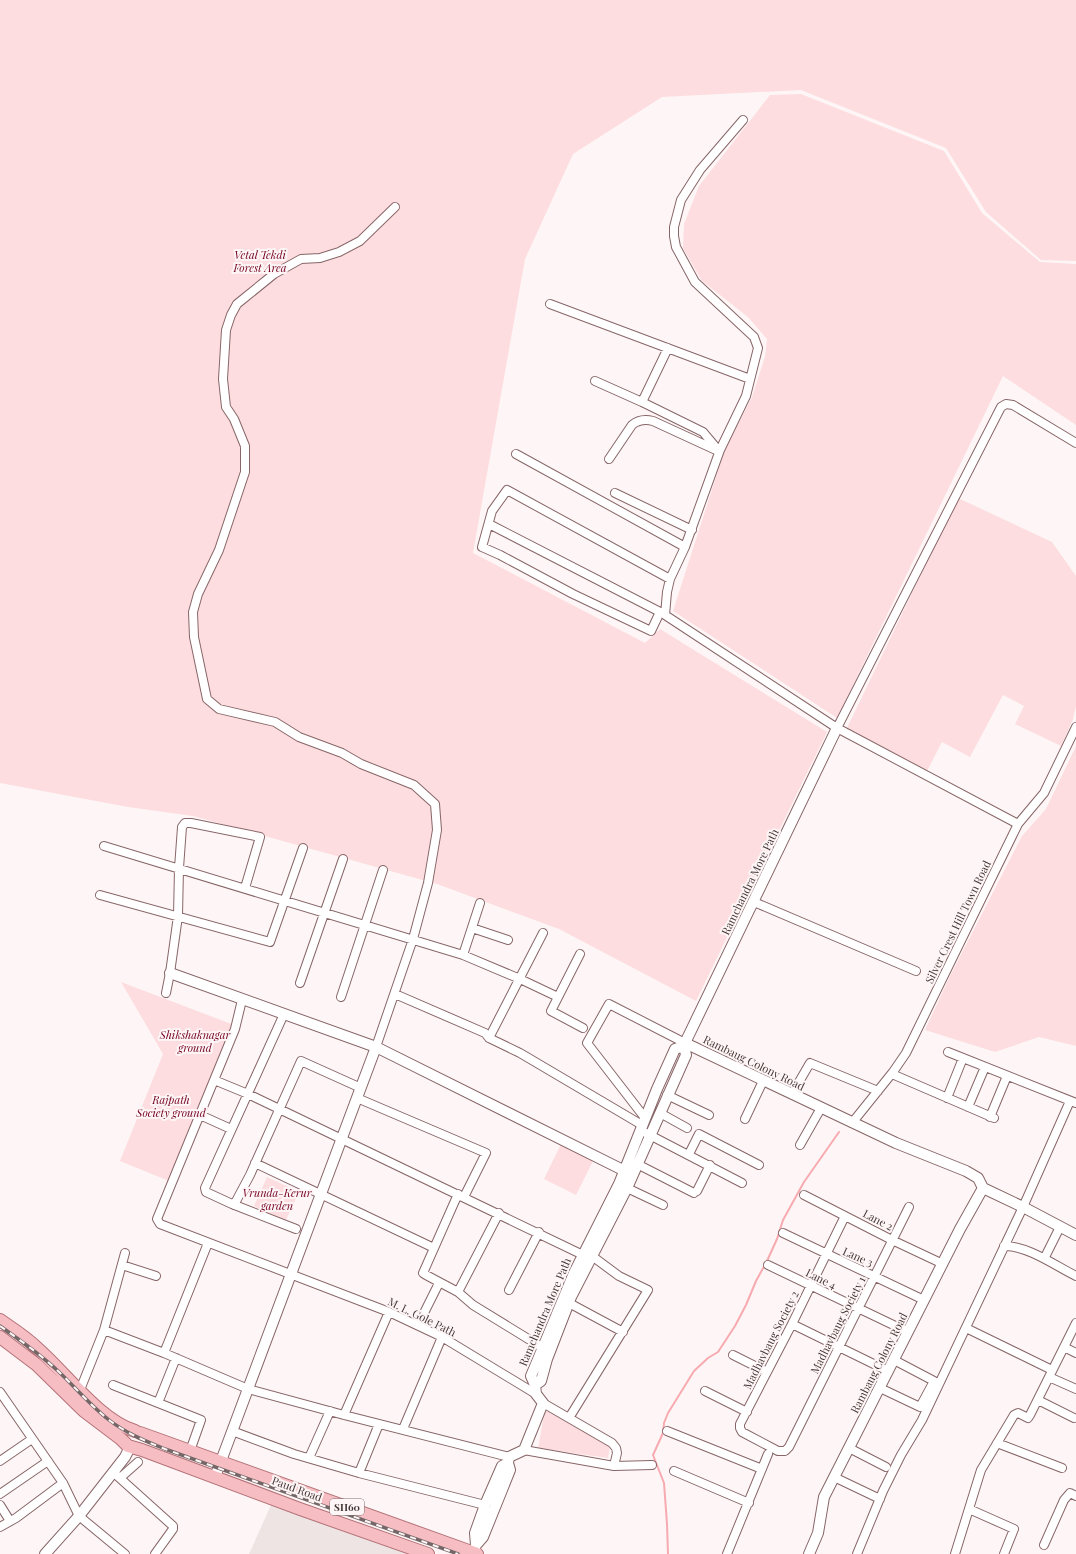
<svg xmlns="http://www.w3.org/2000/svg" width="1076" height="1554" font-family="'Playfair Display',serif">
<style>
.built{fill:#eee4e4}
.green{fill:#fddddf}
.lines{fill:none;stroke-linecap:round;stroke-linejoin:round}
.stream{stroke:#f7aab0;stroke-width:2}
.minor-casing{stroke:#886668;stroke-width:10}
.tertiary-casing{stroke:#886668;stroke-width:12}
.primary-casing{stroke:#b47278;stroke-width:14}
.minor{stroke:#fff;stroke-width:8}
.tertiary{stroke:#fff;stroke-width:10}
.primary{stroke:#f6bec3;stroke-width:12}
.rail-casing{stroke:#756768;stroke-width:3.5}
.rail{stroke:#fef6f6;stroke-width:2;stroke-dasharray:6;stroke-linecap:butt}
.labels{text-anchor:middle;stroke-width:4;stroke-linejoin:round;paint-order:stroke}
.shield{fill:#fef6f6;stroke:#7d7070;stroke-width:1}
.shield-label{font-size:10px;font-weight:bold;fill:#463637}
.park-label{font-size:11px;font-style:italic;fill:#740023;stroke:#fef6f6}
.street-label{font-size:11px;fill:#463637;stroke:#fef6f6}
</style>
<rect width="100%" height="100%" fill="#fef6f6"/>
<path class="built" d="M271,1505L407,1554H249Z"/>
<path class="green" d="M0,0H1076V261L1041,260L986,212L946,148L801,90L662,97L573,154L525,259L473,553L645,643L660,629L827,732L696,1001L559,929L437,884L193,816L128,807L0,783Z
M801,94L944,151L982,213L1040,262L1076,264V425L1003,376L837,718L673,611L724,452L752,397L765,357L767,339L748,317L702,281L683,248L684,224L699,186L770,95Z
M958,498L1052,542L1076,576V706L1073,719L1061,746L1015,724L1024,706L1003,695L970,757L942,742L926,773L846,730Z
M1076,746V1046L1039,1037L995,1052L925,1030L951,974L1022,836L1046,809Z
M121,982L234,1025L169,1181L120,1161L163,1054Z
M561,1144L593,1161L576,1195L544,1179Z
M267,1177L299,1192L285,1222L254,1206Z
M545,1410L610,1446L608,1458L538,1448Z"/>
<g class="lines">
<path class="stream" d="M668,1554L667,1524L664,1483L653,1455L663,1433L664,1423L668,1413L694,1371L708,1358L718,1352L735,1326L746,1305L756,1281L767,1261L777,1239L783,1220L804,1182L839,1132"/>
<g class="minor-casing">
<path id="minor" d="M743,120L700,170L681,200L674,227V236L676,247L695,282L754,337L758,348L746,396L720,450L685,547L670,579L667,592L665,615L837,728L1018,824
M550,304L750,379
M595,381L642,402L703,432L719,451
M642,402L668,348
M516,454L685,547
M609,459L632,425C638,420 645,419 653,421L716,450
M615,493L692,530
M489,524L664,614
M660,612L651,631L573,594L500,555L482,547L492,511L507,490L670,579
M837,728L1001,407L1006,404L1013,405L1076,443
M104,846L463,955L520,979L558,997
M100,895L270,942L303,848
M754,902L916,971
M472,928L508,940
M580,954L551,1011L583,1028
M463,955L480,903
M300,983L343,859
M166,993L170,973L178,916L179,868L182,827L185,823H191L260,837L245,888
M395,994L485,1033L489,1038L543,933
M341,997L383,870
M242,1000L235,1029L157,1219L160,1224L389,1312L442,1337L536,1394
M284,1014L205,1188L206,1192L232,1204L296,1229
M489,1038L520,1053L642,1125
M376,1047L413,939L428,883L437,830L435,804L414,785L361,764L342,753L299,737L275,722L219,709L207,699L194,637L193,612L198,594L219,550L245,472V446L234,419L226,407L223,379L226,330L231,315L237,304L274,274L301,259L320,258L339,252L360,241L395,207
M948,1052L1076,1103
M892,1074L994,1118
M214,1080L248,1094L583,1255L592,1256L619,1276L648,1290L569,1418
M792,1094L810,1063L878,1091
M667,1095L709,1115
M357,1098L486,1153L464,1197
M947,1098L963,1058
M968,1107L985,1067
M660,1113L687,1128
M200,1115L231,1129
M990,1117L1007,1076
M645,1118L587,1043L609,1004L685,1043
M745,1119L763,1081
M852,1123L893,1072L906,1053L1018,824L1044,793L1076,727
M640,1130L742,1183
M800,1145L821,1108
M689,1154L699,1134L759,1165
M255,1163L434,1248
M637,1164L694,1193
M627,1188L663,1205
M697,1191L710,1165
M458,1194L423,1273L426,1275L458,1292L499,1213
M804,1195L892,1240L943,1264
M234,1205L250,1175L301,1061L361,1088
M845,1216L792,1324L740,1424V1428L742,1432L778,1451H785L789,1447L909,1207
M783,1233L924,1300
M1004,1246C1026,1245 1056,1266 1076,1276
M1046,1255L1060,1227
M122,1265L156,1276
M768,1265L908,1332
M509,1290L539,1232
M458,1292L473,1305L543,1348
M569,1303L623,1332
M792,1324L888,1371
M418,1325L439,1283
M966,1328L1052,1370
M104,1330L125,1253
M1064,1347L1076,1353
M164,1353L208,1243
M733,1355L767,1372
M1049,1377L1076,1389
M113,1385L201,1420L190,1451
M880,1388L920,1407L934,1381L894,1360
M80,1390L104,1330L164,1353L248,1389L344,1415L509,1457
M705,1391L747,1412
M0,1392L63,1483L79,1516L125,1554
M1038,1400L1074,1418
M158,1403L176,1358
M543,1403L612,1443L616,1448L617,1453L614,1466
M344,1415L389,1312
M403,1429L442,1337
M232,1431L294,1454L359,1473L485,1505
M667,1431L762,1469
M997,1443L1062,1468
M849,1448L886,1467
M524,1450L614,1466L652,1465
M309,1458L330,1411
M0,1461L32,1439
M674,1471L749,1503
M113,1472L173,1526V1529L155,1554
M359,1473L379,1424
M834,1477L880,1499
M120,1478L138,1462
M0,1494L48,1461
M0,1505L10,1521
M969,1509L1014,1529L1004,1554
M0,1527L16,1518L63,1483
M1044,1545L1064,1500L1070,1493L1076,1496
M727,1554L768,1454
M857,1554L883,1491L901,1455L922,1420L1023,1207L1070,1101
M955,1554L981,1470L1014,1415L1018,1413L1028,1418L1030,1415L1076,1323"/>
</g>
<g class="tertiary-casing">
<path id="tertiary" d="M170,973L376,1047L629,1173
M685,1043L896,1143L966,1171L978,1178L983,1188L1023,1207L1076,1235
M535,1385L541,1381L547,1359L571,1297L627,1188L686,1055L684,1046L685,1043L837,728
M215,1477L376,1047
M476,1545L475,1533L485,1505L502,1466L508,1463
M45,1554L79,1516L125,1457L130,1447
M473,1554L476,1545L483,1537L510,1470L508,1463L509,1457L524,1450L543,1403L536,1394L535,1385L531,1376L574,1273L619,1184L657,1089L675,1049L684,1046
M809,1554L818,1533L824,1497L960,1229L983,1188"/>
</g>
<g class="primary-casing">
<path id="primary" d="M0,1320C13,1329 26,1337 37,1348C66,1373 99,1420 135,1431
M0,1337L37,1365L84,1411L121,1439L128,1446L142,1450L300,1509L428,1554
M140,1433L477,1554"/>
</g>
<use href="#minor" class="minor"/>
<use href="#tertiary" class="tertiary"/>
<use href="#primary" class="primary"/>
<g class="rail-casing">
<path id="rail" d="M0,1326C20,1340 40,1354 58,1371C75,1387 90,1405 109,1420C126,1433 145,1441 165,1449L458,1554"/>
</g>
<use href="#rail" class="rail"/>
</g>
<g class="labels">
<rect class="shield" x="330" y="1499" width="34" height="16" rx="3"/>
<g class="shield-label">
<text x="347" y="1511">SH60</text>
</g>
<g class="park-label">
<text x="260" y="259">Vetal Tekdi<tspan x="260" dy="13">Forest Area</tspan></text>
<text x="195" y="1039">Shikshaknagar<tspan x="195" dy="13">ground</tspan></text>
<text x="171" y="1104">Rajpath<tspan x="171" dy="13">Society ground</tspan></text>
<text x="277" y="1197">Vrunda-Kerur<tspan x="277" dy="13">garden</tspan></text>
</g>
<g class="street-label">
<text transform="translate(750 882) rotate(-64)" y="4">Ramchandra More Path</text>
<text transform="translate(958 922) rotate(-64)" y="4">Silver Crest Hill Town Road</text>
<text transform="translate(754 1063) rotate(26)" y="4">Rambaug Colony Road</text>
<text transform="translate(878 1220) rotate(27)" y="4">Lane 2</text>
<text transform="translate(858 1257) rotate(24)" y="4">Lane 3</text>
<text transform="translate(821 1279) rotate(26)" y="4">Lane 4</text>
<text transform="translate(545 1312) rotate(-67)" y="4">Ramchandra More Path</text>
<text transform="translate(422 1317) rotate(26)" y="4">M. L. Gole Path</text>
<text transform="translate(838 1325) rotate(-63)" y="4">Madhavbaug Society 1</text>
<text transform="translate(771 1340) rotate(-63)" y="4">Madhavbaug Society 2</text>
<text transform="translate(879 1363) rotate(-63)" y="4">Rambaug Colony Road</text>
<text transform="translate(297 1489) rotate(20)" y="4">Paud Road</text>
</g>
</g>
</svg>
